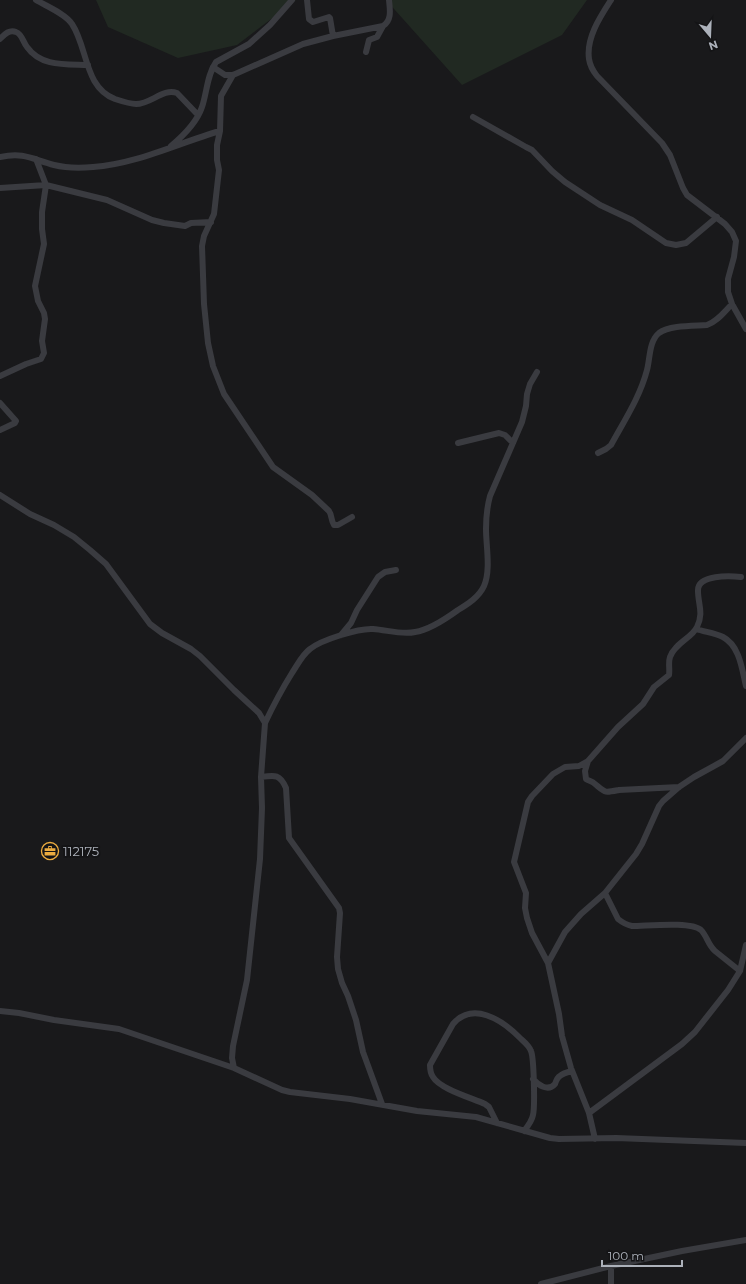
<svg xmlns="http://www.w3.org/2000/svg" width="746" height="1284" font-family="Montserrat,sans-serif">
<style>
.green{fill:#212922}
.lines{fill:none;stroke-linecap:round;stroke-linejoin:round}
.minor{stroke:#3a3b40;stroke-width:6}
.labels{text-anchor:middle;stroke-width:4;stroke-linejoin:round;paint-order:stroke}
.poi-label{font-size:13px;fill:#acb1ba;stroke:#141416;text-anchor:start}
</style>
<rect width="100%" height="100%" fill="#19191b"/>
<path class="green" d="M96,0H296L237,45L178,58L108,27Z
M386,0H587L562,35L462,85Z"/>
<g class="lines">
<path class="minor" d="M36,0C46,6 66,14 72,24C88,48 84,87 115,99C121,101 130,104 136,104C151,104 163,88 177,93L198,115
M307,0L309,19L313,22L329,17L330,18L333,36
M611,0C600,17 586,38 589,59C590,66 593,71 597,76L662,143L670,155L683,188L687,195L725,224L732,232L736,241L734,257L728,279V292L732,304L746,329
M0,39C4,35 9,29 16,32C22,34 23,42 27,47C41,67 66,64 88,65
M366,52L369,40L377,37L383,26
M213,67L225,75H233L303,44L333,36L383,26C392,20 390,10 389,0
M233,75L221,96L220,131L217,145V160L219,170L214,214L204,236L202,246L204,304L208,343L213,366L224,394L273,467L312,495L329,511C332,515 331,521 334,525H338L352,517
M473,117L526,147L532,150L552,171L565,182L600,205L632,220L666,243L676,245L686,243L717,217
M171,146C183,136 197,122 202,107C207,92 207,75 216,62L249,44L270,25L292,0
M0,157C24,152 32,159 54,165C66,168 81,168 93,167C137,164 178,143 220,131
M0,188L46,185L107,200L152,220L164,223L185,226L191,223L211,222
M0,376L26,364L41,359L44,353L42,341L45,319L44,313L38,301L35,286L44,244L42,229V212L46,185L36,159
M0,403L16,421L15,423L0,430
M458,443L499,433L505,435L513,443
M598,453L606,449L611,445C624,421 640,397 647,370C650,359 649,341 659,333C670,325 694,326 707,325C718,321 724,312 732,304
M0,495L30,514L54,525L74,537L90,550L106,564L150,624L162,633L191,649L200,656L234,690L259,713L265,723L261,777L262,808L260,859L247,980L233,1046L232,1058L234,1068
M696,629C705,632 715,633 723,637C740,646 742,670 746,686
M341,635L351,623L357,610L378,577L385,572L396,570
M265,723C273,706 282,689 292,673C298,664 302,655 310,649C321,640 359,628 373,629C387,630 402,635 415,632C429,630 447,618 458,610C468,604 479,597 484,586C491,570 486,546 486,529C486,518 487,507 490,496L522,422L526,406L527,394L530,384L537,372
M588,761L585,771L586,779C589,781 592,781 595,784C606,793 604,793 619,790L679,787
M261,777C275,775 280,774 286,788L289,838L339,908L340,913L337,957L338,969L342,983L348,996L356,1020L363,1052L382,1104
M605,893L618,919C623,923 627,925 632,926C647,926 691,921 701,930C707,936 708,945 715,951L740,971
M548,963L565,932L581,914L605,893L636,854L642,844L659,806L663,801L679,787L694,777L723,761L746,738
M0,1011L19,1013L54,1020L119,1029L234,1068L282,1090L290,1092L350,1099L417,1111L476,1117L550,1138L559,1139L616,1138L746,1143
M533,1079C538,1085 548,1092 555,1084C556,1081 558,1077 560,1076C563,1073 568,1072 572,1071
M589,1113L682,1044L695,1032L728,990L740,971L746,945
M497,1123L489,1107L485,1104C472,1098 440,1089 433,1077C430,1073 430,1069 430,1065L453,1024C473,1001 502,1020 519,1037C523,1041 529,1045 531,1051C534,1058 535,1107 533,1115C532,1121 528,1126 524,1131
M595,1139L589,1113L571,1068L562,1036L559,1014L548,963L532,933L527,918L525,908L526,893L514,862L528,802L532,796L553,774L565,767L579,766L588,761L618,727L643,704L654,687L669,675C670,669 668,663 670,657C675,643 692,638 697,627C704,613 698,604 698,591C697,574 731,576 741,577
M541,1284L611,1266L682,1251L746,1240
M611,1284V1266"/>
</g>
<defs>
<g id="office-ring" transform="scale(0.9)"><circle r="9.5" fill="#141416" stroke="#ecac40" stroke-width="1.5"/><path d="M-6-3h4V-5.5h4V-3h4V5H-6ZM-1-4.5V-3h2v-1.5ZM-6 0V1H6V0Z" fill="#ecac40"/></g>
</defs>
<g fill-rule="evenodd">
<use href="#office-ring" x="50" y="851"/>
</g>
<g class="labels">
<g class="poi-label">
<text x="63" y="856">112175</text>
</g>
</g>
<g transform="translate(710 36) rotate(161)" stroke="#141416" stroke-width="3" paint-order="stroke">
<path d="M0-3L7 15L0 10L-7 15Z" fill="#acb1ba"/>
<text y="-6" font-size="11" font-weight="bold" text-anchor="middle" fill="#acb1ba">N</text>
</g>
<path d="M602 1260v6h80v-6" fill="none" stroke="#acb1ba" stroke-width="2"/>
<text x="608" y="1260" font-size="12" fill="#acb1ba" stroke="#141416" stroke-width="3" paint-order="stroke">100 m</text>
</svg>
